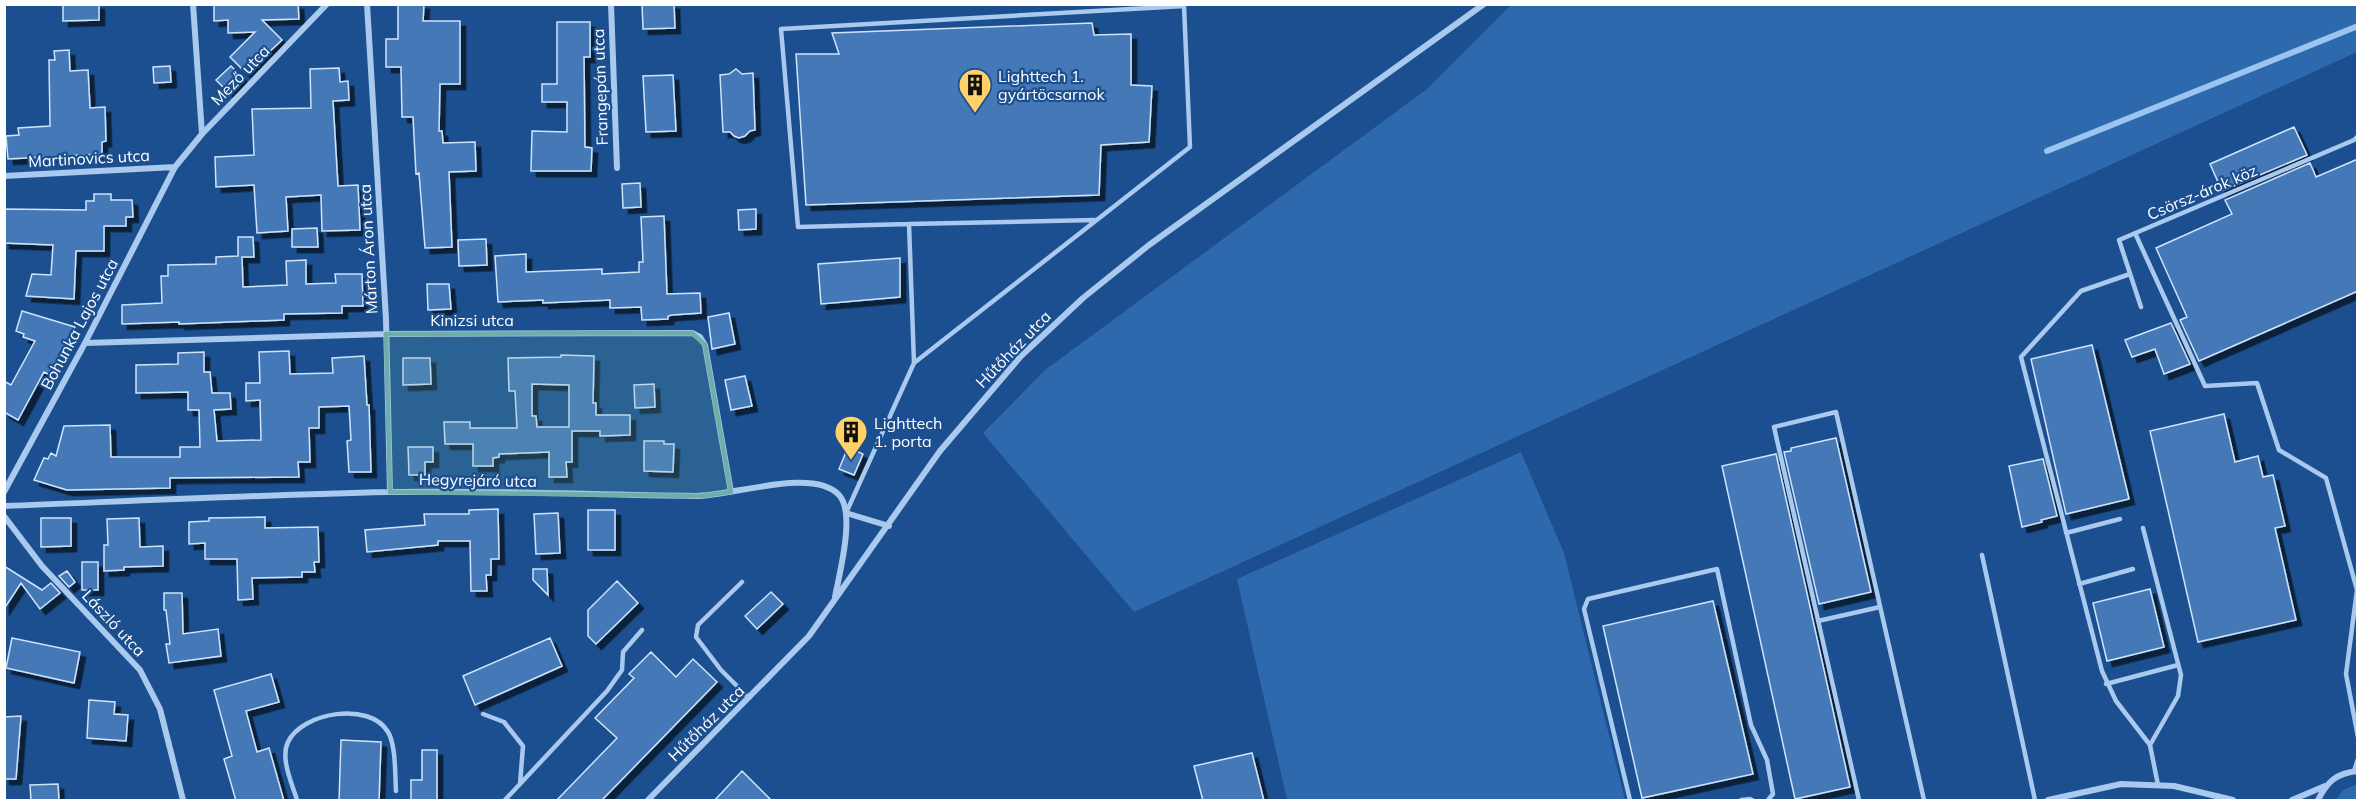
<svg xmlns="http://www.w3.org/2000/svg" width="2362" height="805" font-family="Mulish,sans-serif">
<style>
.green{fill:#2e69ad}
.lines{fill:none;stroke-linecap:round;stroke-linejoin:round}
.stream{stroke:#9cc4f0;stroke-width:6}
.building{fill:#4478b7;stroke:#cfe3fa;stroke-width:1.5;fill-rule:evenodd;filter:url(#shadow)}
.lane{stroke:#a9c9ee;stroke-width:4.5}
.street{stroke:#a9c9ee;stroke-width:6}
.marked{fill:#6fada8;fill-opacity:0.2;stroke:#6fada8;stroke-width:4.5;stroke-linejoin:round}
.labels{text-anchor:middle;stroke-width:4.5;stroke-linejoin:round;paint-order:stroke}
.street-label{font-size:16px;fill:#fff;stroke:#1b4f8f}
.poi-label{font-size:16px;fill:#fff;stroke:#1b4f8f;text-anchor:start}
</style>
<defs>
<filter id="shadow"><feDropShadow dx="5.5" dy="5.5" stdDeviation="0" flood-color="#0009"/></filter>
</defs>
<rect width="100%" height="100%" fill="#1b4f8f"/>
<path class="green" d="M1512,4L2357,5V52L1134,612L983,433L1045,370L1427,89Z
M1521,452L1564,553L1625,800H1287L1237,579Z
M2357,784V800H2336L2343,790Z"/>
<g class="lines">
<path class="stream" d="M2047,151L2358,26"/>
</g>
<path class="building" d="M63,4H99V20L63,21Z
M214,4H298L299,19L262,20L282,40L268,53L266,51L245,72L230,57L255,32L228,33V20L214,21Z
M398,4H424L423,21H460V84H440L439,131H442L443,143L475,142L476,171L449,172L452,247L425,248L419,173L416,174L413,117H402L401,67H386V39H398Z
M642,4H674L675,28L643,29Z
M557,22H590V57H584L585,147L592,148L591,171H531L532,131L567,132V102H542V84H557Z
M1092,23L1094,35L1131,34V85L1152,86L1149,142L1101,145L1099,195L806,205L796,54H839L832,33Z
M69,50L70,71L88,70L90,108L105,107L106,141L102,142V154L8,159L6,136L19,135L18,128L50,126L49,60H55L54,51Z
M170,66L171,82L154,83L153,67Z
M231,66L243,78L228,92L216,80Z
M339,68L340,82L348,81L349,100L333,101L338,186L358,185L360,230L322,231L321,195L286,197L288,231L257,233L254,185L216,187L215,157L254,155L252,109L311,108L310,69Z
M736,69L742,74L753,73L755,130L750,131L745,136L739,138L734,136L730,132H723L720,75L729,74Z
M673,75L676,131L646,132L643,76Z
M2294,127L2307,155L2222,191L2210,164Z
M2358,159V291L2199,361L2180,320L2187,317L2156,248L2232,214L2225,200L2310,163L2316,177Z
M640,183L641,207L623,208L622,184Z
M94,194H111V200H132L133,217H126V226H104V251H76L74,299L26,296L32,274L51,275L53,245L4,243V209L86,210V201H94Z
M756,209V229L739,230L738,210Z
M664,216L667,294L700,293L701,313L672,315L668,316V319L642,320L641,307L610,308V300L543,303V300L498,302L495,256L526,254V272L602,269V274L639,272V262H643L641,217Z
M317,228L318,247H292V229Z
M238,237H253L254,257H242L243,287L287,285L286,261L306,260V284L336,283L335,274H362L363,306H342V313L284,314V320L179,324V322L122,324V305L162,303L161,276H168V265L216,264V257L238,256Z
M486,239L487,265L459,266L458,240Z
M900,258V297L821,304L818,264Z
M427,284H449L451,309L428,310Z
M22,311L75,327L50,375L44,372L18,420L4,412V381L11,385L35,341L23,337L24,334L16,331Z
M729,313L735,344L712,349L708,317Z
M2171,323L2190,364L2164,374L2155,349L2132,357L2125,340Z
M2092,345L2129,499L2066,514L2031,359Z
M289,351L290,374L333,373L332,358L364,356L367,405H369L371,472H349L347,441L351,440L349,406L319,407V428H309L310,462H298L299,477L170,478V488L67,490L34,480L44,458L48,459L51,453L56,456L64,426L110,425L111,457H180V447H200L199,410H188V392L136,393V365L178,364V353L204,352V372H210L212,393H230L231,409L214,410L217,441L261,440L260,400L246,401V383H260L259,352Z
M561,355L594,356L593,403H596V415H630V435L600,436V431H572V462H566L567,477H549V452L499,454V457L493,458V466H473V444H445L444,422H470V428H517L515,391H509L508,358L561,357ZM532,384L569,385V427H537L536,416H532Z
M403,358H430L431,384L403,385Z
M745,376L752,406L731,410L725,380Z
M654,384L655,407L635,408L634,385Z
M2224,414L2235,462L2258,456L2263,477L2273,475L2285,526L2275,528L2296,620L2198,642L2150,431Z
M1836,438L1871,592L1819,604L1784,452L1791,451V448Z
M644,441H664V444H674L673,472L644,471Z
M408,447H433V462H425V475H409Z
M848,447L863,454L854,475L839,469Z
M1776,454L1850,787L1795,799L1722,466Z
M2043,459L2057,516L2041,520L2042,522L2022,527L2009,466Z
M498,509L499,559H491V575H486L487,591H471L470,541H438V545L367,552L365,530L425,525L424,514H469V510Z
M588,510H615V550H588Z
M558,513L560,553L536,554L534,514Z
M265,517V528L318,527L319,562H314L315,572H302V577L252,578L253,599L238,600L237,559H205V543L189,544V522L209,521V518Z
M41,518H71V546L41,547Z
M139,518L140,547L163,546V566L124,567V570L104,571V545H108L107,519Z
M82,562H98V590H82Z
M4,566L42,590L51,583L60,593L40,609L21,583L4,609Z
M533,569H547L548,595L533,580Z
M67,571L75,582L69,587L59,576Z
M617,581L638,603L596,644L588,636V610Z
M2150,589L2164,647L2107,661L2093,603Z
M771,592L783,604L757,629L745,616Z
M164,593H182L183,634L218,629L221,656L169,663L166,644H170L166,610H164Z
M1713,601L1753,774L1642,798L1603,626Z
M12,638L80,652L74,683L6,668Z
M550,638L562,666L475,705L463,676Z
M651,652L676,677L693,659L717,682L601,801H556L617,738L595,718L634,678L629,674Z
M271,674L279,702L246,711L257,752L269,748L284,801H236L224,759L232,756L214,690Z
M89,700L115,702L114,714L128,715L126,741L87,738Z
M21,716L16,779H4V717Z
M341,740L381,742L379,801H339Z
M422,750H437V801H411V780H422Z
M1252,753L1264,801H1203L1194,766Z
M742,771L772,801H714Z
M58,784L59,801H31L30,785Z"/>
<g class="lines">
<path class="lane" d="M909,224L798,227L781,29L1184,6
M2135,233L2205,386L2257,383L2279,450L2326,478L2357,590L2346,674L2358,737
M2130,274L2081,291L2021,357L2102,671L2116,701L2150,745L2158,785
M2141,307L2119,240L2354,140L2358,136
M914,363L909,224L1095,220
M846,513L914,363L1190,147L1184,5
M2143,528L2181,675L2178,696L2150,745
M2066,533L2120,519
M1982,555L2035,800
M742,582L698,625L696,637L721,670L749,698
M2079,584L2133,569
M1818,621L1880,607
M2106,684L2178,665
M483,714L504,722L523,746L520,784
M2354,771L2358,759
M297,800C292,783 280,759 288,742C302,712 370,701 388,732C396,745 395,775 396,791
M505,800L607,691L622,670L623,652L642,630
M1630,800L1584,609L1588,599L1717,569L1751,725L1767,760L1773,794L1768,800
M1741,800L1750,799L1752,800
M1859,800L1774,427L1836,412L1924,800"/>
<path class="street" d="M193,4L202,134
M367,4L386,319L390,492
M611,4L617,168
M4,176L175,167
M85,343L386,334L692,333L700,337L705,345L731,492
M4,492L85,343L175,167L202,134L327,4
M4,506C132,501 260,495 388,492C491,490 594,495 696,496C732,496 813,467 839,495C856,513 839,575 835,597
M846,513L889,526
M4,516L42,566L140,670L160,709L183,800
M648,800L809,636L940,451L1021,356L1083,298L1149,245L1484,4
M2048,800L2121,784L2174,786L2233,800
M2292,800L2325,786
M2318,800C2327,782 2336,773 2358,771"/>
</g>
<path class="marked" d="M692,333L705,345L731,492L702,496L390,492L386,334Z"/>
<defs>
<g id="building-pin" transform="scale(1.725)"><path d="M0 17L-7.5 6A9.5 9.5 0 1 1 7.5 6Z" fill="#ffd166" stroke="#1b4f8f"/><path d="M-4-6H4V6H1V3H-1V6H-4ZM-2.5-4.3h1.7v1.8h-1.7ZM.8-4.3h1.7v1.8H.8ZM-2.5-1h1.7V.8h-1.7ZM.8-1h1.7V.8H.8Z" fill="#111"/></g>
</defs>
<g fill-rule="evenodd">
<use href="#building-pin" x="975" y="85"/>
<use href="#building-pin" x="851" y="432"/>
</g>
<g class="labels">
<g class="street-label">
<text transform="translate(240 75) rotate(-46)" y="6">Mező utca</text>
<text transform="translate(600 87) rotate(-92)" y="6">Frangepán utca</text>
<text transform="translate(89 158) rotate(-3)" y="6">Martinovics utca</text>
<text transform="translate(2202 192) rotate(-23)" y="6">Csörsz-árok köz</text>
<text transform="translate(368 249) rotate(-93)" y="6">Márton Áron utca</text>
<text x="472" y="326">Kinizsi utca</text>
<text transform="translate(79 324) rotate(-62)" y="6">Bohunka Lajos utca</text>
<text transform="translate(1013 349) rotate(-46)" y="6">Hűtőház utca</text>
<text transform="translate(478 480) rotate(1)" y="6">Hegyrejáró utca</text>
<text transform="translate(114 623) rotate(47)" y="6">László utca</text>
<text transform="translate(706 723) rotate(-45)" y="6">Hűtőház utca</text>
</g>
<g class="poi-label">
<text x="998" y="82">Lighttech 1.<tspan x="998" dy="18">gyártöcsarnok</tspan></text>
<text x="874" y="429">Lighttech<tspan x="874" dy="18">1. porta</tspan></text>
</g>
</g>
<rect width="2362" height="805" fill="none" stroke="#ffffff" stroke-width="12"/>
</svg>
